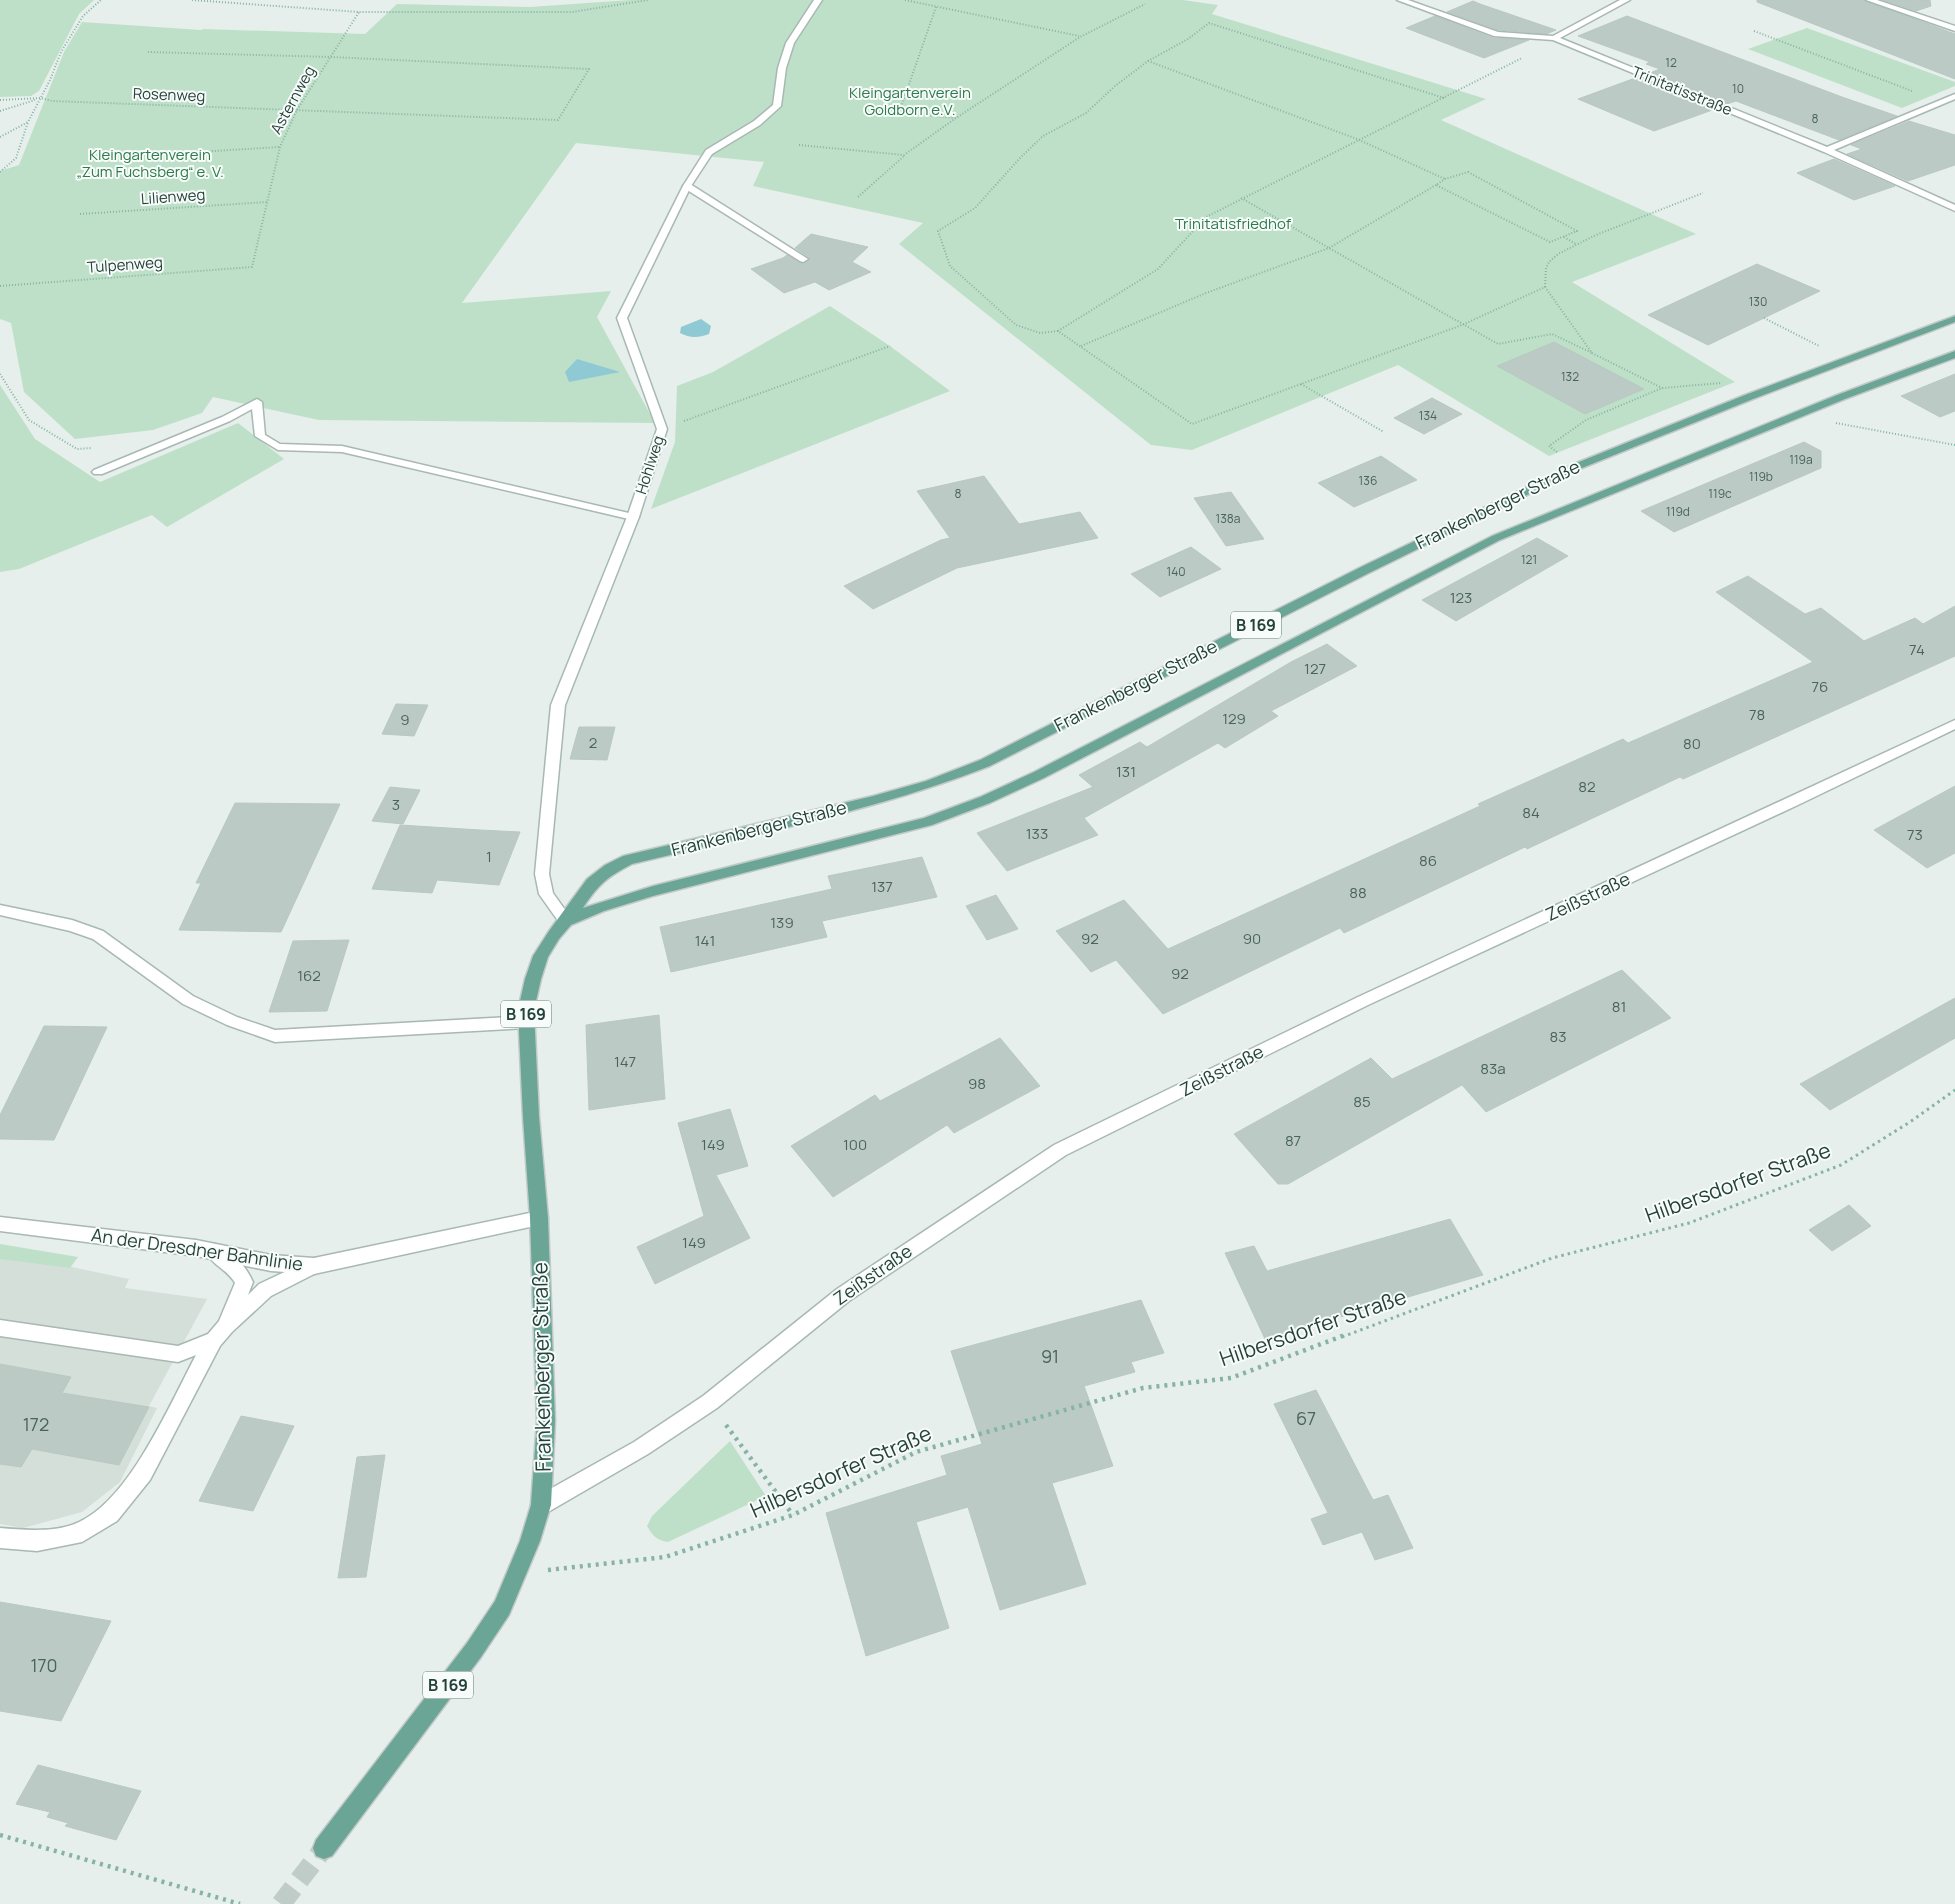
<svg xmlns="http://www.w3.org/2000/svg" width="1955" height="1904" font-family="Manrope,sans-serif">
<style>
.built{fill:#d4dfda}
.green{fill:#bfe0c8}
.water{fill:#8ec9d4}
.building{fill:#bbcac4;stroke:#b8c9c2}
.lines{fill:none;stroke-linecap:round;stroke-linejoin:round}
.primary-tunnel{stroke:#bfccc8;stroke-width:20;stroke-dasharray:20 10;stroke-linecap:butt}
.service-casing{stroke:#a8b8b2;stroke-width:3}
.minor-casing{stroke:#a8b8b2;stroke-width:3}
.primary-casing{stroke:#c2cac8;stroke-width:3}
.path-far2{stroke:#86b3a5;stroke-width:2;stroke-dasharray:1 2;stroke-linecap:butt}
.path-far1{stroke:#86b3a5;stroke-width:3;stroke-dasharray:2.5 4;stroke-linecap:butt}
.path{stroke:#86b3a5;stroke-width:4.5;stroke-dasharray:3 5;stroke-linecap:butt}
.service{fill:#fff;fill-rule:evenodd}
.minor{fill:#fff;fill-rule:evenodd}
.primary{fill:#6aa596;fill-rule:evenodd}
.labels{text-anchor:middle;stroke-width:4;stroke-linejoin:round;paint-order:stroke}
.far-number-label{font-size:12px;fill:#4a645c}
.far-street-label{font-size:15px;fill:#24423a;stroke:#f7fbf9}
.far-park-label{font-size:15px;fill:#2d7a4b;stroke:#f7fbf9}
.number-label{font-size:15px;fill:#4a645c}
.shield{fill:#f7fbf9;stroke:#637a73;stroke-width:1}
.shield-label{font-size:16px;font-weight:bold;fill:#24423a}
.street-label{font-size:18px;fill:#24423a;stroke:#f7fbf9}
.near-number-label{font-size:18px;fill:#4a645c}
.near-street-label{font-size:21px;fill:#24423a;stroke:#f7fbf9}
</style>
<rect width="100%" height="100%" fill="#e6efeb"/>
<path class="built" d="M0,1252L129,1279L125,1288L207,1299L149,1406L157,1408L120,1482L82,1512L23,1528L0,1524Z"/>
<path class="green" d="M0,0H94L79,14L39,91L31,96L0,97Z
M630,0H1183L1218,5L1212,14L1486,99L1441,120L1696,234L1572,282L1735,382L1549,456L1398,365L1192,450L1151,445L899,244L923,223L753,186L764,162L576,143L462,303L611,291L597,317L655,423L319,420L213,397L202,413L153,430L75,439L24,392L11,323L0,319V171L19,165L64,52L82,22L201,30L203,29L365,34L397,4L530,7Z
M1807,28L1955,82V86L1902,108L1748,49Z
M830,306L890,346L950,391L651,509L675,442L677,386L713,372Z
M0,385L35,439L100,482L238,423L284,459L167,527L152,515L19,569L0,572Z
M0,1244L78,1257L70,1268L0,1259Z
M730,1441L766,1496L668,1542C656,1540 653,1536 647,1526L652,1516Z"/>
<path class="water" d="M701,319L711,326L709,334C698,338 690,338 680,333L681,327Z
M577,359L620,372L569,382L565,372Z"/>
<path class="building" d="M1757,0H1864L1955,34V79L1757,2Z
M1883,0H1930L1931,6L1916,11Z
M1473,1L1480,4L1556,30L1546,34L1498,30L1447,12Z
M1435,16L1493,38L1529,40L1484,58L1406,28Z
M1627,16L1842,97L1897,116L1839,140L1736,101L1727,104L1650,73L1660,69L1646,64L1650,62L1578,36Z
M1638,77L1715,109L1654,131L1578,99Z
M1909,121L1955,135V165L1908,181L1847,154L1862,149L1851,145Z
M1834,159L1895,186L1854,200L1797,173Z
M811,234L868,247L852,262L871,272L829,290L815,282L784,293L751,269L783,258L787,255L804,264L810,258L795,248Z
M1757,264L1820,291L1708,345L1648,315Z
M1554,342L1644,389L1585,414L1497,366Z
M1955,374V411L1940,417L1901,396Z
M1432,398L1462,414L1424,434L1394,418Z
M1804,442L1821,451V468L1674,532L1641,511Z
M1381,456L1417,480L1354,507L1318,483Z
M984,476L1019,524L1080,512L1098,538L957,568L873,609L844,586L941,540L950,538L917,491Z
M1231,492L1264,539L1226,546L1194,498Z
M1537,538L1568,556L1456,621L1422,600Z
M1191,547L1221,569L1160,597L1131,574Z
M1748,576L1805,614L1821,608L1864,641L1915,618L1923,624L1955,606V656L1683,779L1680,777L1527,849L1525,847L1344,933L1340,928L1163,1014L1116,960L1091,972L1056,931L1124,900L1168,949L1480,806L1478,804L1623,739L1628,743L1813,662L1716,592Z
M1327,644L1357,666L1271,711L1278,716L1225,748L1218,743L1084,818L1098,835L1007,871L977,833L1093,787L1079,775L1140,742L1147,747L1291,662Z
M396,704L428,705L414,736L382,734Z
M579,727H615L607,760L570,759Z
M1955,786V853L1927,868L1874,830Z
M390,787L420,790L403,824L372,821Z
M235,803L340,804L281,932L179,930L201,883H196Z
M400,825L480,830L520,832L499,885L437,880L432,893L372,889Z
M922,857L937,897L822,921L827,937L671,972L660,927L832,889L828,876Z
M996,895L1018,929L987,940L966,906Z
M349,940L327,1011L269,1012L293,941Z
M1622,970L1671,1018L1486,1112L1462,1085L1288,1184H1278L1234,1134L1371,1058L1392,1079Z
M1955,998V1038L1830,1110L1800,1084Z
M659,1015L665,1099L589,1110L586,1025Z
M44,1026L107,1027L54,1140L0,1139V1115Z
M1000,1038L1040,1086L954,1133L947,1125L833,1197L791,1146L875,1095L880,1101Z
M730,1109L748,1166L716,1175L750,1238L655,1284L637,1247L704,1216L678,1123Z
M1849,1205L1871,1226L1832,1251L1809,1230Z
M1450,1219L1483,1275L1265,1339L1225,1253L1254,1246L1267,1271Z
M1141,1300L1164,1353L1131,1362L1135,1372L1084,1386L1113,1466L1052,1483L1086,1584L1000,1610L968,1507L916,1522L949,1628L866,1656L826,1513L947,1475L941,1456L982,1444L951,1351Z
M0,1364L71,1377L62,1393L149,1407L119,1465L32,1449L21,1467L0,1464Z
M1316,1390L1373,1500L1388,1495L1413,1548L1375,1560L1362,1532L1323,1545L1311,1519L1328,1513L1274,1404Z
M241,1416L294,1426L253,1511L199,1501Z
M385,1455L366,1577L338,1578L357,1457Z
M0,1602L111,1621L61,1721L0,1711Z
M38,1765L141,1791L116,1840L65,1826L68,1823L47,1817L50,1812L16,1804Z"/>
<g class="lines">
<path class="primary-tunnel" d="M281,1904L324,1848"/>
<g class="service-casing">
<path id="service" d="M1866,0H1877L1955,26V31Z
M687,183L690,184L808,259L803,262L800,261L684,188L683,186Z
M257,399L262,402L265,435L280,444L342,446L633,514L639,517L633,520L342,452L278,450L255,436L252,409L230,421L102,474H94L92,472L94,470L222,417Z
M0,905L72,920L103,931L193,996L237,1017L275,1030L527,1016L533,1018L535,1022L533,1026L527,1028L275,1042L227,1025L183,1004L93,939L70,931L0,915Z
M215,1244C233,1251 245,1265 253,1282L248,1295L259,1284L308,1261L314,1258L320,1261L323,1266L320,1271L271,1296L232,1332L220,1346L150,1480L117,1521L82,1542L37,1551L0,1548V1528C24,1530 57,1533 79,1522C130,1499 170,1404 196,1355L178,1362L0,1336V1320L178,1346L208,1334L219,1321L235,1283C228,1270 212,1265 206,1252L209,1247Z"/>
</g>
<g class="minor-casing">
<path id="minor" d="M814,0H822L794,43L786,68L781,106L760,125L712,154L691,186L627,318L667,429L639,517L565,705L549,874L553,893L573,921L571,925L566,926L561,925L539,894L535,874L551,705L627,517L657,429L617,318L683,186L706,150L754,121L773,105L778,68L786,43Z
M1397,0H1408L1498,32L1553,36L1620,0H1630L1560,38L1827,147L1955,94V99L1834,150L1955,205V211L1824,152L1553,40L1494,36Z
M1955,720V729L1800,804L1368,1005L1066,1155L849,1301L717,1408L648,1454L548,1512L541,1515L534,1512L531,1505L534,1498L634,1442L703,1396L837,1289L1054,1145L1358,997Z
M539,1211L545,1213L548,1218L545,1223L539,1225L314,1274L271,1271L196,1256L0,1231V1217L196,1240L271,1255L314,1258Z"/>
</g>
<g class="primary-casing">
<path id="primary" d="M1955,316V322L1753,399L1582,468L1367,574L990,766C874,811 752,835 632,864C607,877 598,885 583,908L653,886L924,818L980,797L1034,772L1492,536L1837,395L1955,351V358L1845,399L1500,540L1044,778L990,803L932,825L653,896L604,911L571,925L559,939L548,957L541,979L534,1010L539,1117L548,1218L555,1421L551,1505L540,1541L509,1615L481,1657L332,1856L324,1859L316,1856L313,1848L316,1840L467,1643L495,1601L520,1541L531,1505L537,1421L530,1218L523,1117L518,1010L525,979L533,956L549,931L587,879L605,865L623,856L873,796L926,781L980,760L1359,568L1574,464L1745,395Z"/>
</g>
<path class="path-far2" d="M192,0L359,12H572L648,0
M905,0L1079,36
M936,7L899,113L956,118
M1754,31L1912,91
M1148,61L1357,139L1445,179
M1444,98L1209,23L1188,39L1148,61L1115,86L1086,113L1043,136L1020,158L975,208L938,231L950,266L1016,325L1040,333L1058,331L1192,424L1462,325L1545,287L1592,353L1662,388
M0,100L41,98L52,101L558,120L589,69L331,57L148,52
M0,111L35,100
M0,137L28,122L50,80L61,52L83,16L101,0
M799,145L904,155L956,118L1080,37L1145,4
M98,158L280,147
M0,172L16,158L28,122
M1468,172L1577,231L1550,242L1436,185L1445,179Z
M858,197L904,156
M1241,198L1498,344L1552,334L1592,353
M80,214L267,202
M1564,237L1576,244
M0,286L252,267L280,147L297,110L359,12
M1545,287L1546,268L1549,262L1558,254L1596,235L1703,193
M1764,318L1819,346
M1058,331L1158,269L1206,217L1522,58
M1081,346L1206,293L1329,248L1436,185
M0,374L29,420L77,449L92,448
M1301,384L1384,432
M684,421L890,346
M1836,423L1955,445
M1557,452L1549,446L1586,420L1662,388L1721,383"/>
<path class="path-far1" d="M1342,1337L1552,1258L1689,1223L1841,1165L1910,1122L1955,1090"/>
<path class="path" d="M726,1425L793,1515
M548,1570L665,1557L793,1515L916,1452L1143,1388L1231,1378L1345,1335
M0,1835L240,1904"/>
<use href="#service" class="service"/>
<use href="#minor" class="minor"/>
<use href="#primary" class="primary"/>
</g>
<g class="labels">
<g class="far-number-label">
<text x="1671" y="67">12</text>
<text x="1738" y="93">10</text>
<text x="1815" y="123">8</text>
<text x="1758" y="306">130</text>
<text x="1570" y="381">132</text>
<text x="1428" y="420">134</text>
<text x="1801" y="464">119a</text>
<text x="1761" y="481">119b</text>
<text x="1368" y="485">136</text>
<text x="958" y="498">8</text>
<text x="1720" y="498">119c</text>
<text x="1678" y="516">119d</text>
<text x="1228" y="523">138a</text>
<text x="1529" y="564">121</text>
<text x="1176" y="576">140</text>
</g>
<g class="far-street-label">
<text transform="translate(1682 91) rotate(22)" y="5">Trinitatisstraße</text>
<text transform="translate(169 95) rotate(2)" y="5">Rosenweg</text>
<text transform="translate(293 100) rotate(-61)" y="5">Asternweg</text>
<text transform="translate(173 197) rotate(-4)" y="5">Lilienweg</text>
<text transform="translate(125 265) rotate(-4)" y="5">Tulpenweg</text>
<text transform="translate(650 465) rotate(-72)" y="5">Hohlweg</text>
</g>
<g class="far-park-label">
<text x="910" y="98">Kleingartenverein<tspan x="910" dy="17">Goldborn e.V.</tspan></text>
<text x="150" y="160">Kleingartenverein<tspan x="150" dy="17">„Zum Fuchsberg“ e. V.</tspan></text>
<text x="1233" y="229">Trinitatisfriedhof</text>
</g>
<g class="number-label">
<text x="1461" y="603">123</text>
<text x="1917" y="655">74</text>
<text x="1315" y="674">127</text>
<text x="1820" y="692">76</text>
<text x="1757" y="720">78</text>
<text x="1234" y="724">129</text>
<text x="405" y="725">9</text>
<text x="593" y="748">2</text>
<text x="1692" y="749">80</text>
<text x="1126" y="777">131</text>
<text x="1587" y="792">82</text>
<text x="396" y="810">3</text>
<text x="1531" y="818">84</text>
<text x="1037" y="839">133</text>
<text x="1915" y="840">73</text>
<text x="489" y="862">1</text>
<text x="1428" y="866">86</text>
<text x="882" y="892">137</text>
<text x="1358" y="898">88</text>
<text x="782" y="928">139</text>
<text x="1090" y="944">92</text>
<text x="1252" y="944">90</text>
<text x="705" y="946">141</text>
<text x="1180" y="979">92</text>
<text x="309" y="981">162</text>
<text x="1619" y="1012">81</text>
<text x="1558" y="1042">83</text>
<text x="625" y="1067">147</text>
<text x="1493" y="1074">83a</text>
<text x="977" y="1089">98</text>
<text x="1362" y="1107">85</text>
<text x="1293" y="1146">87</text>
<text x="713" y="1150">149</text>
<text x="855" y="1150">100</text>
<text x="694" y="1248">149</text>
</g>
<g class="shield">
<rect x="1231" y="611.5" width="50" height="27" rx="4"/>
<rect x="501" y="1000.5" width="50" height="27" rx="4"/>
<rect x="423" y="1671.5" width="50" height="27" rx="4"/>
</g>
<g class="shield-label">
<text x="1256" y="631">B 169</text>
<text x="526" y="1020">B 169</text>
<text x="448" y="1691">B 169</text>
</g>
<g class="street-label">
<text transform="translate(1498 505) rotate(-26)" y="6">Frankenberger Straße</text>
<text transform="translate(1136 686) rotate(-27)" y="6">Frankenberger Straße</text>
<text transform="translate(759 829) rotate(-14)" y="6">Frankenberger Straße</text>
<text transform="translate(1588 897) rotate(-25)" y="6">Zeißstraße</text>
<text transform="translate(1222 1071) rotate(-27)" y="6">Zeißstraße</text>
<text transform="translate(197 1250) rotate(8)" y="6">An der Dresdner Bahnlinie</text>
<text transform="translate(873 1275) rotate(-35)" y="6">Zeißstraße</text>
</g>
<g class="near-number-label">
<text x="1050" y="1363">91</text>
<text x="1306" y="1425">67</text>
<text x="36" y="1431">172</text>
<text x="44" y="1672">170</text>
</g>
<g class="near-street-label">
<text transform="translate(1738 1183) rotate(-20)" y="7">Hilbersdorfer Straße</text>
<text transform="translate(1313 1328) rotate(-19)" y="7">Hilbersdorfer Straße</text>
<text transform="translate(542 1367) rotate(-91)" y="7">Frankenberger Straße</text>
<text transform="translate(841 1472) rotate(-24)" y="7">Hilbersdorfer Straße</text>
</g>
</g>
</svg>
